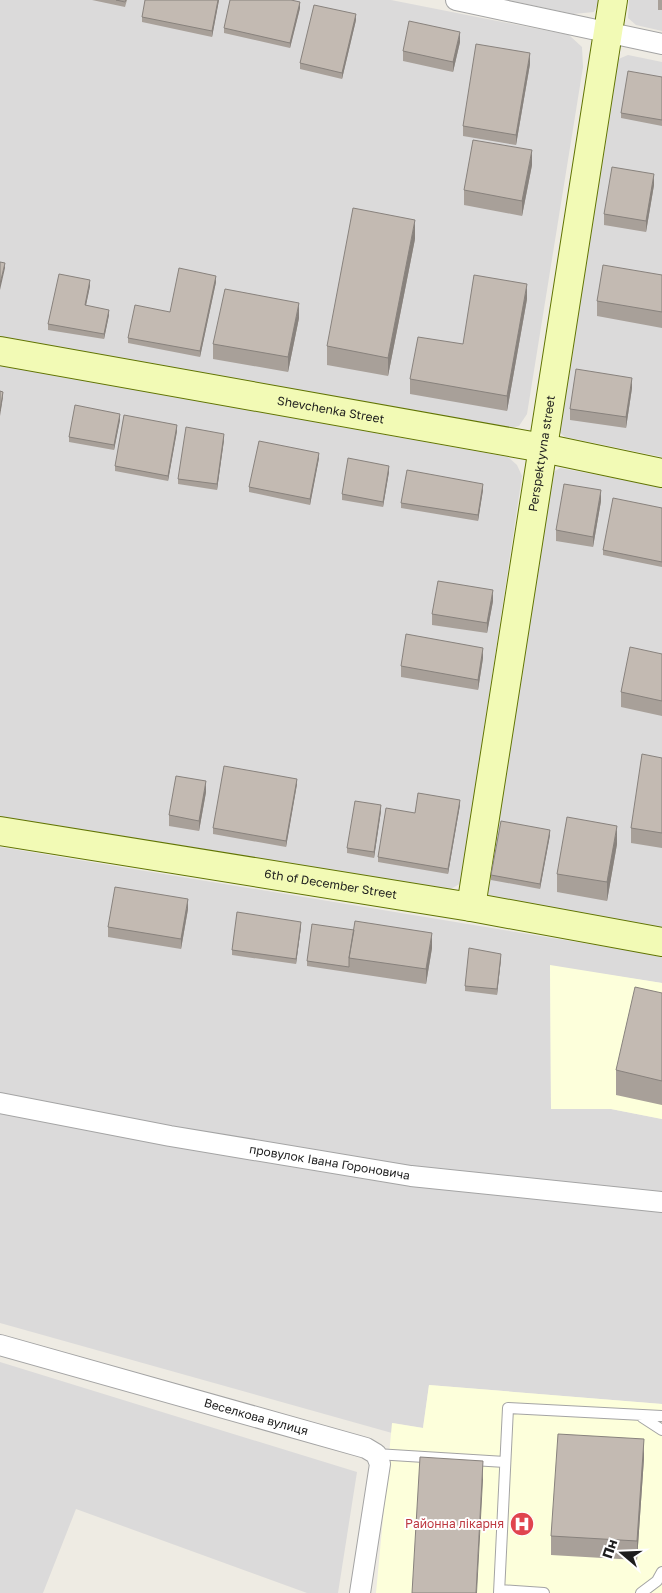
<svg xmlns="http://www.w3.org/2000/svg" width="662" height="1593" font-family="'Golos Text',sans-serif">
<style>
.residential{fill:#dbdada}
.education{fill:#fdffdb}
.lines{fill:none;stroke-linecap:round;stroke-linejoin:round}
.lane-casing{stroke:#a4a4a4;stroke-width:12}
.street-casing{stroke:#a4a4a4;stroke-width:22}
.secondary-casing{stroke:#617404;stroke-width:30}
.lane{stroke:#fff;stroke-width:10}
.street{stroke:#fff;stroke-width:20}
.secondary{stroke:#f2fab5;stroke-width:28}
.wall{fill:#a8a099}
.shaded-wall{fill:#88827d}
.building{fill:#c3bab2;stroke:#88827d}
.labels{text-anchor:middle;stroke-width:4;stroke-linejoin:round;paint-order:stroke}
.street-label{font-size:12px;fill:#1d1d1d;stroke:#fff}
.health-label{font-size:12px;fill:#be3a42;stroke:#fff;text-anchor:end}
</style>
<rect width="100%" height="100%" fill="#eeebe3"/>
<path class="residential" d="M0,0H391L569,35L582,47L583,67L527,414L519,426L504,430L0,338Z
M509,0H600L594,12L573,14Z
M629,0H662V31L636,25L628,18Z
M628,55L662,62V457L565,437L558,431L616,60Z
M0,365L508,457L517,465L522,476L461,883L451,889L0,817Z
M560,468L662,487V930L491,899L484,891L550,474Z
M0,847L662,956V983L550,966L551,1108L611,1109L662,1119V1404L429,1385L423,1428L393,1423L392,1433L0,1323Z
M0,1362L357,1472L338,1593H307L76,1509L43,1593H0Z"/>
<path class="education" d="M550,965L662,983V1119L611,1109H551Z
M429,1385L662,1404V1593H376L392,1423L423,1428Z"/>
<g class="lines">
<g class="lane-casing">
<path id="lane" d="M642,1417L662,1430
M376,1454L505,1462
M500,1590L544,1593
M499,1593L508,1408L662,1416
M641,1593L657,1581L662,1572"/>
</g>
<g class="street-casing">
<g id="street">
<path d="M456,0L662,44"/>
<path id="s1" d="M0,1103L170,1136L411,1176L662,1202"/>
<path id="s2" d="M0,1345L366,1448L376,1454L380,1464L360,1593"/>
</g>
</g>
<g class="secondary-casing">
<g id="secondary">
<path id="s3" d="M0,351L543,448L662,473"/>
<path id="s4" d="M0,831L471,907L662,942"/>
<path id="s5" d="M471,907L613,0"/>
</g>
</g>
<use href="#lane" class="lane"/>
<use href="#street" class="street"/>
<use href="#secondary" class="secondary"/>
</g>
<path class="wall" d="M92,0H127L125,7Z
M219,0L212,37L142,22V17Z
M658,0H662V10H658Z
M300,8L290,48L224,33V28Z
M356,20L342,79L300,69V63Z
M460,42L453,72L403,61V51Z
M530,64L516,145L463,136V126Z
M662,77V126L621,118V113Z
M532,165L522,216L464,205V190Z
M654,185L646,232L604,225V214Z
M415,239L388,376L327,365V346Z
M662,275V328L597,316V301Z
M216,282L200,357L128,343V338L170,312Z
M90,286L86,305L109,315L104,339L48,330V324Z
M527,299L507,411L410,394V379L463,344Z
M299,318L288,372L213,359V344Z
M632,388L626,428L570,420V409Z
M120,420L114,450L69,442V437Z
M177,431L168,481L115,471V466Z
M224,440L217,490L178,484V479Z
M319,458L310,505L249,492V487Z
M389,472L383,507L342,500V494Z
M483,490L478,521L401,508V503Z
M601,501L593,547L556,541V530Z
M662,508V567L603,555V550Z
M493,601L487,633L432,625V614Z
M662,654V716L621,707V692Z
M483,658L478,690L401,677V666Z
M662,758V848L631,843V828Z
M297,784L286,847L213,834V828Z
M206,792L199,831L169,826V815Z
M460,805L448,874L378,862V857L415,813Z
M381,811L374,858L347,853V848Z
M550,835L540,889L491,880V875Z
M617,844L607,901L557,892V874Z
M188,909L181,949L108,937V927Z
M301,927L296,964L232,955V950Z
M432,948L426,984L307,966V961Z
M501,959L497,995L465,991V986Z
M662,993V1105L616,1095V1070Z
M644,1458L637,1560L551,1555V1536Z"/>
<path class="shaded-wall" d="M218,0H219L212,37V31Z
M300,2V8L290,48V43Z
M356,14V20L342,79V73Z
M460,32V42L453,72V62Z
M530,53V64L516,145V135Z
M532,150V165L522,216V201Z
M654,174V185L646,232V221Z
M415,220V239L388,376V358Z
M5,263V268L0,290V284Z
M216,276V282L200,357V351Z
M90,280V286L85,310V305Z
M527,284V299L507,411V396Z
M299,303V318L288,372V357Z
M109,310V315L104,339V334Z
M632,378V388L626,428V417Z
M3,392V397L0,416V411Z
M120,414V420L114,450V445Z
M177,425V431L168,481V476Z
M224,434V440L217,490V484Z
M319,453V458L310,505V499Z
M389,466V472L383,507V502Z
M483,484V490L478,521V515Z
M601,490V501L593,547V537Z
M493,590V601L487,633V623Z
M483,648V658L478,690V680Z
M297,779V784L286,847V841Z
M206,781V792L199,831V821Z
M460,800V805L448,874V869Z
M381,805V811L374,858V852Z
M617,826V844L607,901V882Z
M550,830V835L540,889V884Z
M188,899V909L181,949V939Z
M301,922V927L296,964V959Z
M432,933V948L426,984V969Z
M501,954V959L497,995V989Z
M644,1439V1458L637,1560V1541Z
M483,1461V1480L477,1593H476Z"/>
<path class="building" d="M116,0H126L125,2Z
M145,0H218L212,31L142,17Z
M230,0H291L300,2L290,43L224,28Z
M314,5L356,14L342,73L300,63Z
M409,21L460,32L453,62L403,51Z
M476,44L530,53L516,135L463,126Z
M628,71L662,77V120L621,113Z
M473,140L532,150L522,201L464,190Z
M612,167L654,174L646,221L604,214Z
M353,208L415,220L388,358L327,346Z
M0,262L5,263L0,284Z
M603,265L662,275V312L597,301Z
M179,268L216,276L200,351L128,338L135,305L170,312Z
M59,274L90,280L85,305L109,310L104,334L48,324Z
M474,275L527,284L507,396L410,379L418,337L463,344Z
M225,289L299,303L288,357L213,344Z
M576,369L632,378L626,417L570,409Z
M0,391L3,392L0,411Z
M75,405L120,414L114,445L69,437Z
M124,415L177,425L168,476L115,466Z
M186,427L224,434L217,484L178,479Z
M259,441L319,453L310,499L249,487Z
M348,458L389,466L383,502L342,494Z
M407,470L483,484L478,515L401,503Z
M564,484L601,490L593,537L556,530Z
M613,498L662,508V562L603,550Z
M438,581L493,590L487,623L432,614Z
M406,634L483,648L478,680L401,666Z
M630,647L662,654V701L621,692Z
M642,754L662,758V833L631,828Z
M224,766L297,779L286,841L213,828Z
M176,776L206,781L199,821L169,815Z
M418,793L460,800L448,869L378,857L386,808L415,813Z
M355,801L381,805L374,852L347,848Z
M567,817L617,826L607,882L557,874Z
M501,821L550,830L540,884L491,875Z
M115,887L188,899L181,939L108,927Z
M237,912L301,922L296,959L232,950Z
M355,921L432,933L426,969L349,958Z
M312,924L354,930L349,958V967L307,961Z
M469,948L501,954L497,989L465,986Z
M635,987L662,993V1081L616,1070Z
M558,1434L644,1439L637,1541L551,1536Z
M420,1457L483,1461L476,1593H412Z"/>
<defs>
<g id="hospital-disc" transform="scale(1.25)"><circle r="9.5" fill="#e0444e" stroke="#fff"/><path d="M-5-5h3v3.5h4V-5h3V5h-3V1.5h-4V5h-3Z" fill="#fff"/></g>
</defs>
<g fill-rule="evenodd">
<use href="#hospital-disc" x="522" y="1524"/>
</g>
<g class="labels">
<g class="street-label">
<text dy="4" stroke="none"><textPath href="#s3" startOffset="336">Shevchenka Street</textPath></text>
<text dy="4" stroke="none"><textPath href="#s5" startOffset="459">Perspektyvna street</textPath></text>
<text dy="4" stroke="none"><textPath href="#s4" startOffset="335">6th of December Street</textPath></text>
<text dy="4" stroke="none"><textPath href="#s1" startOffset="335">провулок Івана Гороновича</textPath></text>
<text dy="4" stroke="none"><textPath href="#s2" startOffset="266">Веселкова вулиця</textPath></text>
</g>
<g class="health-label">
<text x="504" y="1528">Районна лікарня</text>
</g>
</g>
<g transform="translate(622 1553) rotate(289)" stroke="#ffffff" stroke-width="4" paint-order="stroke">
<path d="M0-4L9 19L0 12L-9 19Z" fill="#1d1d1d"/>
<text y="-8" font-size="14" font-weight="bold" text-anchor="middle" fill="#1d1d1d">Пн</text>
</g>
</svg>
